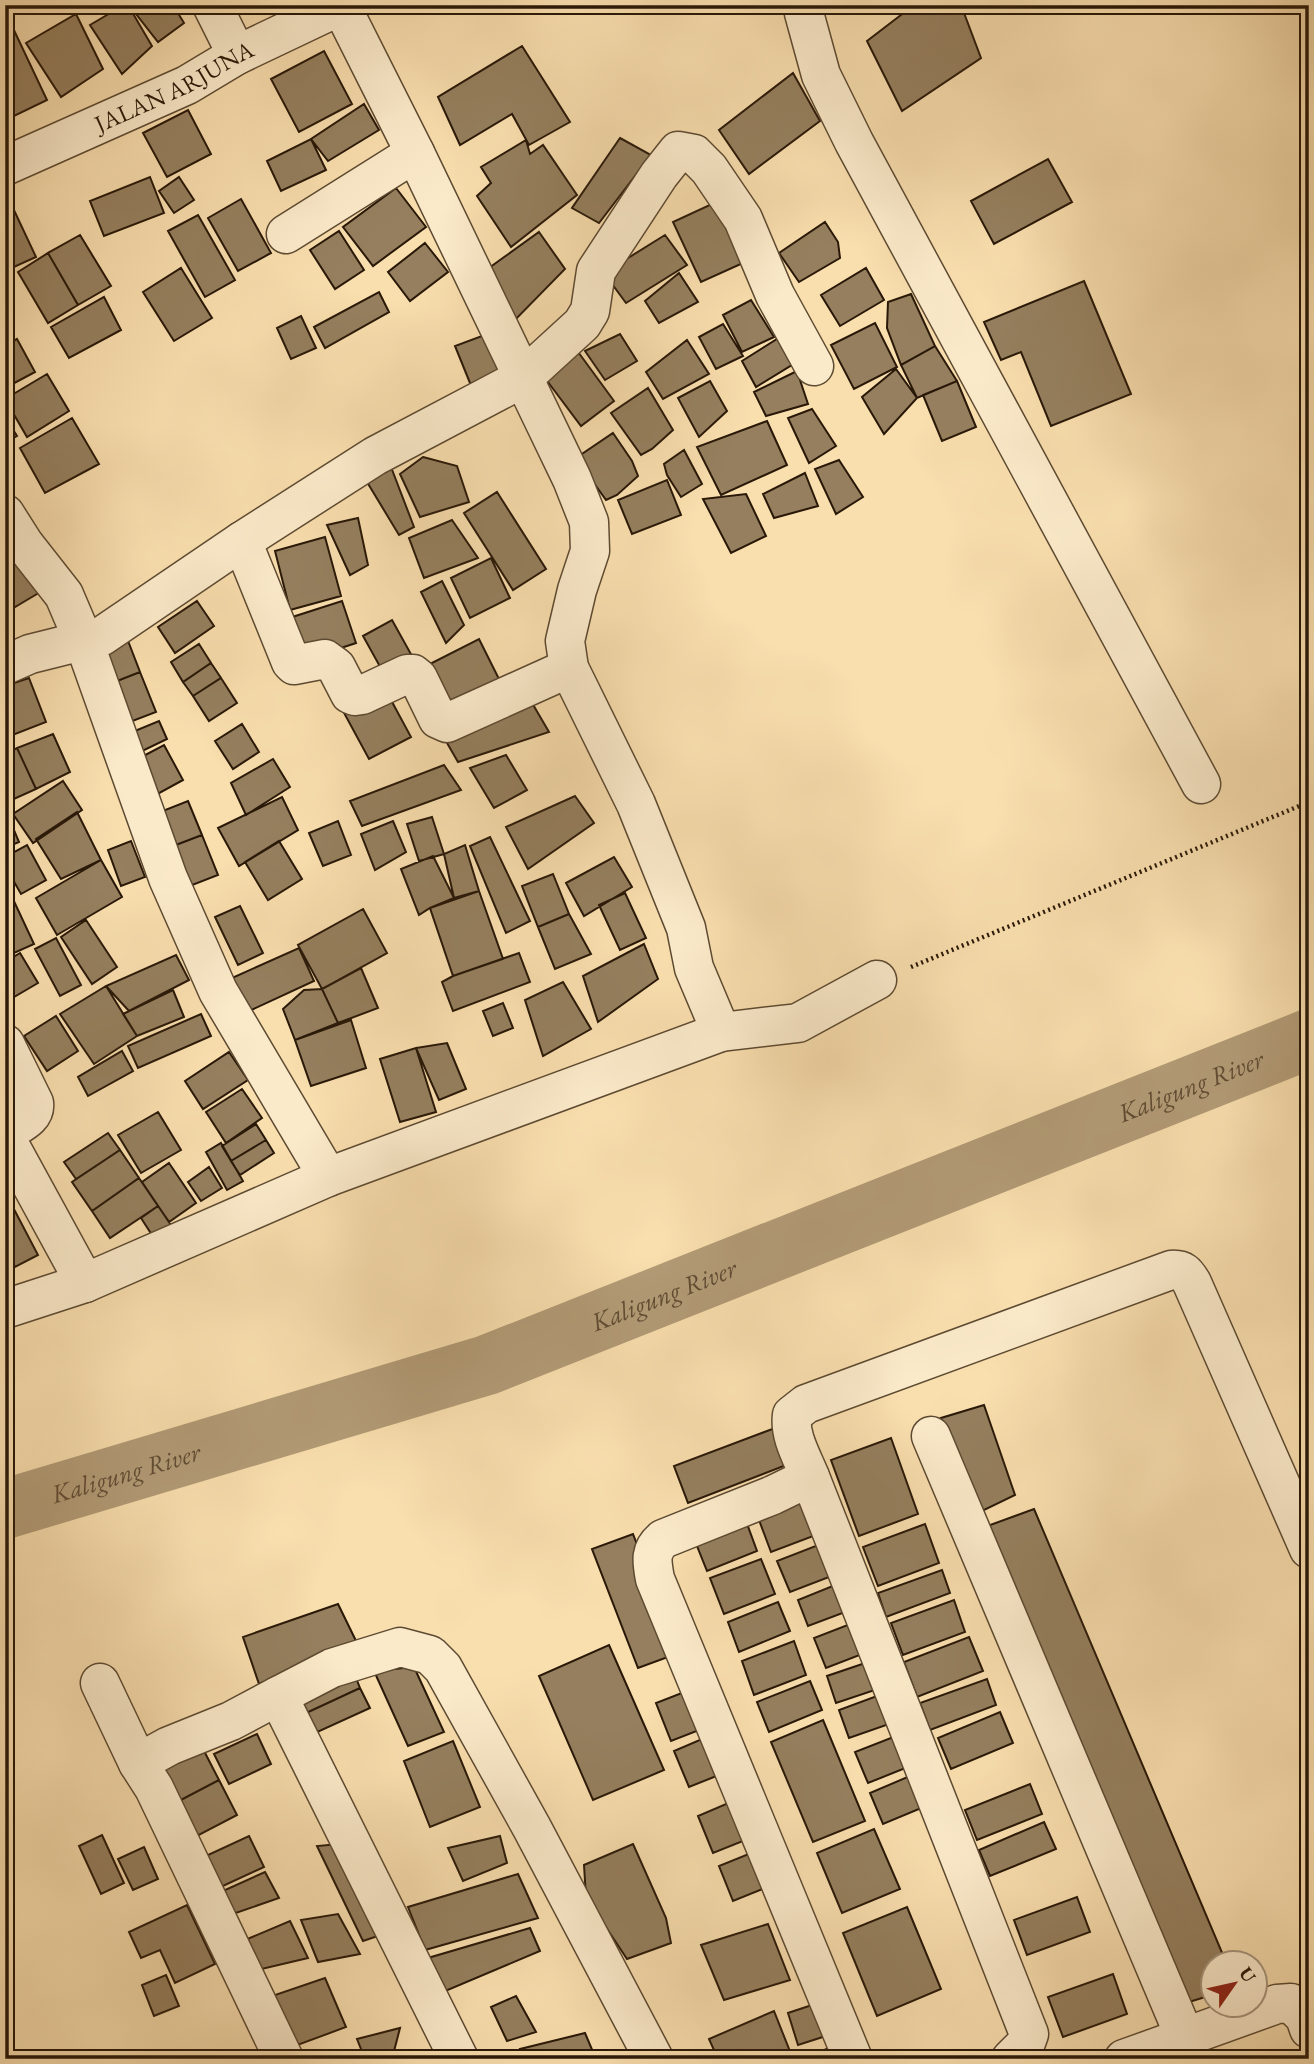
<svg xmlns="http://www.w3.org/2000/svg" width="1314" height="2064" font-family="'EB Garamond',serif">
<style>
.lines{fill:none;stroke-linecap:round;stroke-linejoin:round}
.river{stroke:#b29b76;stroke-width:60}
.building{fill:#957f5e;stroke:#291808;stroke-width:2}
.minor-casing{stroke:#5d4a32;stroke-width:41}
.path{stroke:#291808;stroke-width:4.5;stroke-dasharray:2 3.5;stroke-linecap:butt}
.minor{stroke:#fbeaca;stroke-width:38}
.labels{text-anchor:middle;stroke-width:5;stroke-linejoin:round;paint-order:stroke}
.street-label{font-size:24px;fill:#291808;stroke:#fbeaca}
.water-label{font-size:26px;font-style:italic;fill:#604c34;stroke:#fbeaca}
</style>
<rect width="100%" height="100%" fill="#f9deae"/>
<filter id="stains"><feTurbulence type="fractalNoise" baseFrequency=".00286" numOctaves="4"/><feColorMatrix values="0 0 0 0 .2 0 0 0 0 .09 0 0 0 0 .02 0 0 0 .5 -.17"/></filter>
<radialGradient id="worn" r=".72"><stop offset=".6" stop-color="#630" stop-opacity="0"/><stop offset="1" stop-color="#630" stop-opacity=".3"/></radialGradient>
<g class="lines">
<path class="river" id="s1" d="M5,1509L487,1365L1309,1039"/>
</g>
<path class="building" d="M124,5H128L152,46L122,74L90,25Z
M129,5H173L184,23L158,42Z
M914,5H961L981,58L902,111L867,41Z
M76,14L103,69L61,97L26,43Z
M12,26L47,100L12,117L5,101V29Z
M522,46L570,122L529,145L512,114L460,145L438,97Z
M324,51L352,104L299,132L271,79Z
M793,73L820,121L749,174L719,130Z
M364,104L379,130L328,161L311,139Z
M188,110L211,154L167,177L143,133Z
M620,138L651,155L599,223L572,208Z
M311,139L326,170L281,191L267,161Z
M526,140L530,154L543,145L577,195L511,247L477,196L491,183L481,167Z
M1048,159L1072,202L994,244L971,201Z
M150,177L164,213L104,236L90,201Z
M179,177L194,200L174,213L159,191Z
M396,188L426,227L373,266L343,227Z
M5,191L36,257L5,271Z
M241,199L271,253L238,271L208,218Z
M714,203L743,263L701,282L673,222Z
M198,215L235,280L205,297L168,231Z
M825,222L838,242L840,258L799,282L779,253Z
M339,231L364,270L335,289L310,250Z
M539,232L565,269L513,322L482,273Z
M80,235L111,286L78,305L48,253Z
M665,235L687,265L626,303L604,273Z
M425,243L448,272L410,301L388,272Z
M48,253L78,305L48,323L18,272Z
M181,268L212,318L174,341L143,292Z
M866,268L884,300L840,326L821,295Z
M679,273L698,302L659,323L645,301Z
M1084,281L1131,394L1051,426L1021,352L1001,360L984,322Z
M379,292L389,312L325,348L314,327Z
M911,294L935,346L901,365L887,328L888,302Z
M104,297L121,330L69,358L51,327Z
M751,300L774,337L742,352L723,315Z
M301,316L316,348L291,359L277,328Z
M875,323L897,367L854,389L831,345Z
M723,324L743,356L716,369L699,337Z
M788,332L800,360L756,387L742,361Z
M490,333L507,375L472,388L455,346Z
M620,334L637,361L605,380L585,351Z
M17,339L35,372L5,388V346Z
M687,340L709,374L663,399L646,372Z
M573,345L614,401L581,426L539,370Z
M935,346L957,381L917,398L901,365Z
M896,369L917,398L884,434L862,397Z
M797,371L808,404L766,416L754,392Z
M47,374L69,411L27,437L5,399Z
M710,381L727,411L699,437L678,398Z
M957,381L976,427L942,441L923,395Z
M648,388L673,430L652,449L641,455L611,413Z
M812,409L836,446L809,463L788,418Z
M5,417L17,436L5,443Z
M72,418L99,464L45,493L20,448Z
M767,421L787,465L721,495L697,447Z
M613,433L632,461L638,476L617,495L606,500L576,458Z
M684,450L702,484L681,497L667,475L664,464Z
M423,457L457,466L469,502L420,517L400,474Z
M839,460L863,497L836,514L815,469Z
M391,467L414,527L399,535L364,477Z
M805,473L818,506L774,518L763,494Z
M667,480L681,515L632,534L618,500Z
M497,492L546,569L513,590L464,513Z
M746,494L766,536L731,553L703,499Z
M358,518L368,565L350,575L327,525Z
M452,520L478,558L424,578L409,538Z
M325,537L341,596L290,610L275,551Z
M26,553L47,588L5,613V566Z
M491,558L510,598L470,618L451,578Z
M442,581L464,625L446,643L421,592Z
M197,601L214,626L175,653L158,627Z
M342,601L356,643L295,663L280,621Z
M392,620L417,665L388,681L363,636Z
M125,633L140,672L107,685L94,643Z
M479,639L500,681L443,710L422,668Z
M199,644L211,663L183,682L171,662Z
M211,663L221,678L193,696L183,682Z
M140,672L156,712L122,725L107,685Z
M29,678L46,722L10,736L5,722V686Z
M221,678L237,703L209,721L193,696Z
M528,696L549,732L458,762L443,736Z
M391,700L411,737L369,759L343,711Z
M159,721L167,739L134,755L125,735Z
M242,724L259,752L233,769L215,741Z
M53,734L70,772L36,789L17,748Z
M164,745L183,780L154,796L134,761Z
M17,748L36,789L5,803V754Z
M506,755L527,790L494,808L470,768Z
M273,759L290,787L246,815L231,783Z
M444,765L461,790L362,826L350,801Z
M63,781L82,810L33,843L13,814Z
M575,796L594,823L528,869L506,827Z
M282,797L298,830L239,866L218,828Z
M188,801L202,835L168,848L155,814Z
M5,809L19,842L5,848Z
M77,812L101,860L61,879L36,839Z
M432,817L444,854L419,861L407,824Z
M338,821L351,855L323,866L309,833Z
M393,821L406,852L375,870L361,834Z
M202,835L218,875L182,889L168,848Z
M490,837L530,921L506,933L470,846Z
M131,841L145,877L121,886L108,850Z
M279,841L302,879L268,900L245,862Z
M27,845L46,880L21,894L5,866V857Z
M465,845L479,891L454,898L444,854Z
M433,856L454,898L430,908L419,915L401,869Z
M614,857L632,887L584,916L566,883Z
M101,860L122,897L57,935L36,898Z
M553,874L569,914L538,927L522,886Z
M5,882L34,944L14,953L5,933Z
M479,891L503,959L453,976L430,908Z
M625,893L646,938L620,950L599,905Z
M240,906L263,953L238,965L215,917Z
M363,909L387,953L322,989L298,945Z
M569,914L591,954L555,969L538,927Z
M86,920L117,967L92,984L61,937Z
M56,938L81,985L60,996L35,949Z
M644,944L658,979L598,1022L583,976Z
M299,948L314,981L247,1012L232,978Z
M20,953L38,983L9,1000L5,994V962Z
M519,953L530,982L453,1011L442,982L453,976Z
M176,955L189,980L129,1011L106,986Z
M361,968L378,1008L338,1023L322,989Z
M563,982L591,1029L543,1056L525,1000Z
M106,986L137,1036L94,1064L60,1014Z
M322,989L338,1023L295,1040L283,1009L304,990Z
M173,990L184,1017L137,1036L123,1014Z
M503,1003L513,1028L493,1036L483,1011Z
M201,1014L211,1036L138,1068L128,1046Z
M56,1016L78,1051L47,1071L24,1036Z
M351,1020L366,1068L311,1086L295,1040Z
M447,1043L466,1089L439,1100L416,1048Z
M416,1048L436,1112L400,1122L380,1059Z
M122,1051L133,1071L88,1096L78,1077Z
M229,1052L248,1080L203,1109L185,1081Z
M242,1089L262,1118L226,1143L206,1112Z
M158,1112L181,1150L141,1173L118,1135Z
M256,1124L266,1140L231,1161L222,1146Z
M108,1133L120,1150L76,1179L64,1162Z
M266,1140L274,1153L240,1175L231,1161Z
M221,1143L243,1181L227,1190L206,1152Z
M120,1150L139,1178L92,1211L72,1182Z
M169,1163L196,1203L169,1222L142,1182Z
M209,1167L222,1188L201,1201L188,1182Z
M139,1178L158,1206L110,1238L92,1211Z
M5,1192L38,1255L15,1267L5,1248Z
M158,1206L172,1226L154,1238L141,1218Z
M984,1405L1015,1495L978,1513L941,1418Z
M775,1428L789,1464L688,1503L674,1466Z
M891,1438L918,1514L859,1536L831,1460Z
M809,1491L824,1532L771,1552L756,1512Z
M1034,1509L1226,1962H1212V1995L1179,2005L982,1528Z
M746,1521L757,1551L707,1571L695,1541Z
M925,1524L939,1563L878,1586L863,1547Z
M633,1534L679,1653L638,1668L592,1549Z
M826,1542L837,1574L790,1592L777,1561Z
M761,1559L775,1594L724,1614L710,1578Z
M942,1570L950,1593L886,1617L878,1593Z
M845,1581L856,1608L808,1626L798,1600Z
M954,1600L965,1632L903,1655L891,1623Z
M778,1602L790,1631L739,1652L728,1622Z
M338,1604L359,1647L259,1684L243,1637Z
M858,1621L870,1651L826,1668L814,1638Z
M969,1637L983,1671L917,1697L904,1662Z
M794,1641L806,1675L754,1695L742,1661Z
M609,1645L664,1770L593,1800L539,1676Z
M874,1660L884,1687L836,1703L827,1676Z
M414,1667L444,1732L408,1746L374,1671Z
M352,1668L360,1688L304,1714L295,1694Z
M987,1679L996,1705L930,1730L920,1703Z
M810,1681L822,1710L769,1732L757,1702Z
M360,1688L370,1708L313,1734L304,1714Z
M692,1689L707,1727L671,1741L656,1703Z
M885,1693L895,1722L849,1738L839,1710Z
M1000,1712L1013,1743L951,1769L938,1738Z
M823,1720L865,1821L813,1842L771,1742Z
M5,1731L14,1763L5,1766Z
M257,1734L271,1764L229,1784L214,1754Z
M901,1734L913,1765L868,1783L855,1752Z
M709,1736L724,1773L689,1787L674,1751Z
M453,1741L480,1807L430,1827L404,1761Z
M202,1747L219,1780L177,1802L159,1769Z
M917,1773L931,1804L883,1824L870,1793Z
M219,1780L237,1815L195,1837L177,1802Z
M1030,1784L1042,1814L977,1840L965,1810Z
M733,1801L748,1839L713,1853L698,1816Z
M1044,1822L1056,1849L990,1876L979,1850Z
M874,1829L900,1889L842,1913L817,1853Z
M102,1835L124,1883L101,1894L79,1846Z
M249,1836L264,1867L210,1892L195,1861Z
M500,1836L507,1863L463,1881L448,1848Z
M339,1844L381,1935L363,1941L317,1846Z
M633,1844L666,1918L671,1943L627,1959L586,1897L584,1865Z
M144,1847L158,1879L133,1890L118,1859Z
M756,1851L770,1886L733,1901L719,1866Z
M265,1872L279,1898L224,1917L214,1895Z
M518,1874L538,1918L425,1950L408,1907Z
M1077,1897L1090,1932L1027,1955L1014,1920Z
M187,1905L215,1964L175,1983L160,1950L141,1958L129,1932Z
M907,1907L941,1989L877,2016L843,1933Z
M338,1914L360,1954L318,1962L301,1920Z
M290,1921L308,1958L249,1972L238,1943Z
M768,1924L790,1980L724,2000L701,1945Z
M530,1928L540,1951L443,1992L428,1958Z
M1113,1974L1127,2014L1063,2037L1048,1997Z
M166,1975L179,2006L154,2016L142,1985Z
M325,1978L346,2027L292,2047L272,1996Z
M516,1996L536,2032L507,2041L491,2007Z
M821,2002L832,2034L798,2045L788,2013Z
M774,2011L793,2059H718L709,2039Z
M400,2028L392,2059H365L357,2039Z
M585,2033L596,2059H524L520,2049Z
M837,2045L842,2059H803V2058Z"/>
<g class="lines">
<g class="minor-casing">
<g id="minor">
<path d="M212,5L237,55"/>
<path d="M806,5L804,13L821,75L854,142L1201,784"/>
<path id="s2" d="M5,166L187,85L237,55L342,5"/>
<path d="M286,234L415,153"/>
<path d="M5,514L24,544L64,595L84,642L168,878L218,991L328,1177"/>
<path d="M242,541L291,662L294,665L325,659L336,667L350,694L355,696L362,695L407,674H413L418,678L438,719L447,723L569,668"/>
<path d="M5,665L30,654L102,636L242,541L375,456L523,378L582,324L590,311L596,271L659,175L678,151L694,154L709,169L743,219L775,295L814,366"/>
<path d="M721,1032L798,1023L877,980"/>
<path d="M5,1044L34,1103C36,1117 21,1123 10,1130L8,1142L85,1283"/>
<path d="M5,1309L85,1283L328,1177L721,1032L694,968L686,928L636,804L569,668L565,641L577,590L590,551L589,522L572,479L415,153L341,6"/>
<path d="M931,1436L1184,2035"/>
<path d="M810,1477C802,1457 789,1436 792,1415L806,1404L1171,1270C1183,1269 1186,1273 1192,1283L1309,1549"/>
<path d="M100,1683L138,1763"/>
<path d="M278,1696L332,1668L400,1647L430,1655L443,1668L532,1828L654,2059"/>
<path d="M284,2059L154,1788L138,1763L169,1746L231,1721L278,1696L459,2059"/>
<path d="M853,2059L655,1579C652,1562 649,1551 663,1539L773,1495L810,1477L1029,2034L1025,2045L1011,2059"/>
<path d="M1124,2059L1277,2004L1291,2003L1305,2017L1309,2029"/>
</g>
</g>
<path class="path" d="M911,967L1309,802"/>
<use href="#minor" class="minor"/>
</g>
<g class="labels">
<g class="street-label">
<text dy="8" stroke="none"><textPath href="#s2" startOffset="187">JALAN ARJUNA</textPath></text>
</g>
<g class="water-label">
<text dy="9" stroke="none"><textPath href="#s1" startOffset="1260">Kaligung River</textPath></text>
<text dy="9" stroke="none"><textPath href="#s1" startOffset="693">Kaligung River</textPath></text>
<text dy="9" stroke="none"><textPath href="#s1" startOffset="126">Kaligung River</textPath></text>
</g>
</g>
<rect width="1314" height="2064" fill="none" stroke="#f9deae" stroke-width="28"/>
<rect x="7" y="7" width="1300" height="2050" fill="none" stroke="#291808" stroke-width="3.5"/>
<rect x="14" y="14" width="1286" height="2036" fill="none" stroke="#291808" stroke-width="2"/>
<g transform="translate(1234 1984) rotate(56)"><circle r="33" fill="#fbeaca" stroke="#a7967c" stroke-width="2"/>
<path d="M0-5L12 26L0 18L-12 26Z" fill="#8f2418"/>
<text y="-10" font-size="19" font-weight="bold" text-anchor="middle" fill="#291808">U</text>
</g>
<rect width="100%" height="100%" filter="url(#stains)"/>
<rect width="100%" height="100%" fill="url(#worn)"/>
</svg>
